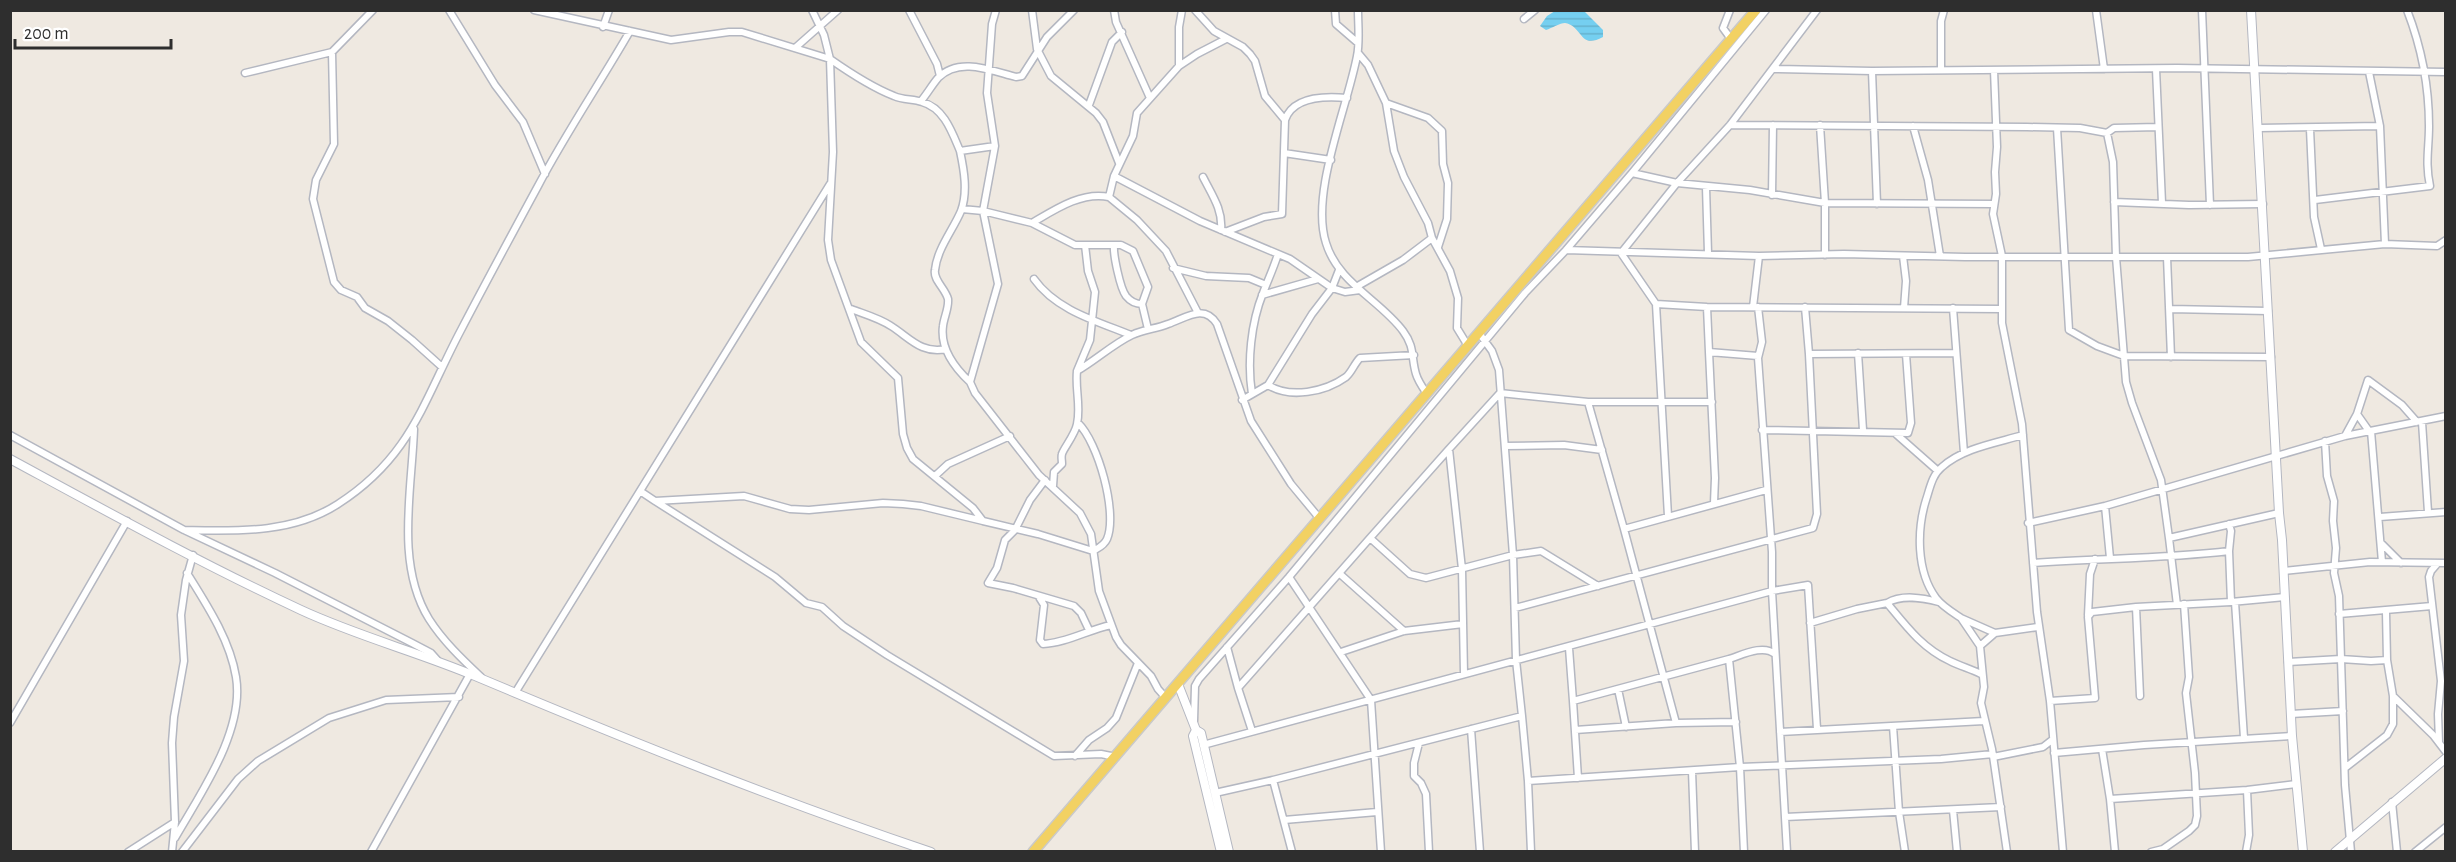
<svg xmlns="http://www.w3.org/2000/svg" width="2456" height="862" font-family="'Alegreya Sans',sans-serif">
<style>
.water{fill:url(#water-rules)}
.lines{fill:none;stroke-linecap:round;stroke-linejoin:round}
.minor-casing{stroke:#b4b7c1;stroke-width:9}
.tertiary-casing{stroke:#b4b7c1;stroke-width:10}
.primary-casing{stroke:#c9c9c9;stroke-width:12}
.minor{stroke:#fff;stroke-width:6}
.tertiary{stroke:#fff;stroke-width:8}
.primary{stroke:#f2d163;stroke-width:9}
</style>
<defs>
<pattern id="water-rules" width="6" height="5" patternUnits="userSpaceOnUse" patternTransform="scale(1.5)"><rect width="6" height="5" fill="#75cff0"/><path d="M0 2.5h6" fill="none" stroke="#66b2ce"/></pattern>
</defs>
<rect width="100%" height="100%" fill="#efe9e1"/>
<path class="water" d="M1555,11H1584L1603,30V37C1579,50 1583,26 1565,23C1560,23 1552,28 1546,30L1540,26L1547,16Z"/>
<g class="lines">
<g class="minor-casing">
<path id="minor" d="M449,10L495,85L523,122L545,174
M534,10L671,40L729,32H742L830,59L833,152L828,240L831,260L861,342L898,378L903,434L907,448L913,459L973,508L983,521L1038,534L1093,551C1098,548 1104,546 1107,539C1118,513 1098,442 1078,423
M812,10L824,35L830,59C850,73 871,87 894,96C903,100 913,99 922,102C944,108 952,132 960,151L995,146
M909,10L937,64L940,76
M996,10L992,24L987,93L995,146L983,211L998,284L970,382L975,393L1039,475L1080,513L1091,534L1099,591L1116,637L1121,645L1151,676L1158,689L1166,698
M1032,10L1037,49L1051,76L1096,113L1103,122L1119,163
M1114,10L1116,22L1150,98
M1195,10L1214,31L1243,47L1250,54L1255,61L1265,96L1285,120
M1335,10L1336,24L1358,43
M1358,10C1358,25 1360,42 1357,56C1347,109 1310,193 1326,243C1338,283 1380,300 1403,331C1415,347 1411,357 1416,374C1418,381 1423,388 1427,394
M1730,10L1723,28L1731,39
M2096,10L2104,69
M2202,10L2210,205
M1524,19L1535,10
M603,27L609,10
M795,48L838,10
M332,52L334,144L316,180L313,199L334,282L341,290L357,297L365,308L388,321L412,340L442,367
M1358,53L1368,65L1386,103L1428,118L1442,131L1443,164L1448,183L1447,219L1438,247
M1179,66V27L1182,10
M1774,69L1872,71
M2156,69L2162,203
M1941,70V21L1944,10
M1994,70L1997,147L1995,172L1996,194L1993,214L2002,256V323L2022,424L2037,612L2050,701L2063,852
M2369,72L2380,126L2385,244
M245,73L332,52L373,10
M921,101C927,94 932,85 938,78C959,56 992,71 1016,77L1022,76L1047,37L1074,10
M1386,103L1394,151L1404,177L1428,223L1432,238L1450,271L1458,298L1457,328L1468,346
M1089,105L1112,42L1122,32
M1730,125L2027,127L2080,128L2107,133L2114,128L2158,127
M1820,125L1825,203V255
M1913,126L1928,180L1940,256
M2057,128L2069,330L2097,346L2124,356L2271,357
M2259,128L2380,126
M2310,129L2314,217L2321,249
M960,151C964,170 968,192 961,211C953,230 937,249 935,270C933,280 945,288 948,299C949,308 944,317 943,326C940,348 955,368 970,382
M1284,153L1331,160
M1632,173L1677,183L1750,190L1825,203L1994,204
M1114,176L1200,221L1290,259L1332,288L1345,292L1360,290
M1203,177C1212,195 1223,210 1221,230
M1706,187L1708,253
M1772,195L1773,125
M2315,200L2430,186C2425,162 2429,149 2429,126C2429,87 2421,46 2407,10
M2114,202L2189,205L2263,204
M1877,204L1872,71L2177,68L2446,72
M962,209L983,211L1032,223L1075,245H1121L1133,251L1148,287L1142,304L1148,329
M1032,223C1054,210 1082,191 1109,197
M1225,232L1264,217L1282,214L1285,120C1293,96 1326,96 1347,98
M1114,245C1113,254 1120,288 1126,296C1130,301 1136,304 1142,304
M1566,250L1759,256L1844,254L1965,257H2116L2113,162L2107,133
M1621,253L1656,304L1707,307L2002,309
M1621,253L1677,183L1730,125L1817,10
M1903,256L1906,281L1904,308
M2167,257L2171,357
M1173,268L1206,276L1249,278L1266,285
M1034,279C1056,310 1096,321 1131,335
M1356,287L1403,260L1432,238
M1262,295L1318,279
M1656,304L1668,516
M1707,307L1709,352
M1753,307L1759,256
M1758,307L1762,342L1758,358L1772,552V591L1787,852
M1805,307L1809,354
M1953,308L1964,453
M851,309C864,314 879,318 891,326C910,338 921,354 946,349
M2170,309L2268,311
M1197,311L1166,251L1137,220L1109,197L1114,176L1133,136L1137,113L1179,66L1197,54L1226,39
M1479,333L1492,351L1499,370L1513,555L1516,660L1522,716
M1858,353L1863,430
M1077,371L1090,340L1095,292L1088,271L1085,245
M1268,385C1290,399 1325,392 1346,377C1352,372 1354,364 1360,358L1414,355
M1252,394C1247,362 1251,323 1263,293C1268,280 1274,267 1278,254
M1242,400L1268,385L1312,314L1332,288L1339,270
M2357,414L2369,431
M2422,422L2428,512
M414,429C412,490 395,564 429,619C443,641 462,659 481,677
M1762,430L1908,433L1911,423L1906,354
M2371,431L2382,562
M1896,434L1938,471
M10,435L184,530L275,573L412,643L431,653L439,662
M2345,436L2357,414L2368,380L2402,405L2417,422
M2325,441L2327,476L2334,501L2333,521L2336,548L2334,573L2339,596L2345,785L2351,852
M1505,446L1564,445L1602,450
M935,476L948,464L1010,436
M1045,480L1030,500L1015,530L1005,540L997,568L988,583L1013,588L1074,606L1081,613L1089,630
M1053,486L1054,472L1062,464C1062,460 1061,457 1062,454C1063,449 1075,435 1077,424C1081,406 1075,389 1077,371C1096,360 1113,344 1132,335C1144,329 1156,329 1168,324C1186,318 1204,303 1217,324L1251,421L1291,484L1320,519
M640,491L655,501L744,496L790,509L809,510L883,503L903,504L921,506L983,521
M655,501L775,577L806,603L822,607L843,626L887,655L1054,756L1101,754L1116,757
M1714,503L1715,478L1709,352L1758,356
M2105,506L2110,558
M2380,517L2446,512
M2028,523L2105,506L2345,436L2446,416
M2229,524L2231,531L2229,551L2231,602
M1624,529L1588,402H1712
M184,530C236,531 292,534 338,504C411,457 423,402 461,330C486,282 512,234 538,186C566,133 600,83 630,31
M1370,538L1449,449
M2169,538L2161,480L2132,403L2126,382L2116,257H2248L2385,244L2437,246L2446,240
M2381,543L2401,563
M2033,563C2098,558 2164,559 2229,551
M2437,564L2431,571L2429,577L2441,681L2438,714L2439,742
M2284,571L2370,562L2446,563
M1340,574L1404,631
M1289,577L1371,700L1381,852
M1039,597L1044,605L1040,640L1043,644C1066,643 1088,630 1111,625
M2235,602L2244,738
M1887,603C1902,594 1923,598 1939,602
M2177,605L2169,538L2279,513
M2136,607L2140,696
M1515,608L1813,528L1817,514L1809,354L1955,353
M2339,614L2432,606
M2088,615L2090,574L2095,559
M1961,618C1952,612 1942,606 1936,598C1916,571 1917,529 1926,500C1930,488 1932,475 1942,467C1963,448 1996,443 2023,435
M1810,623L1857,609L1887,603C1906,626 1922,648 1950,661C1960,666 1971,669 1981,674
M1980,646L1961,618L1995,633
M1227,647L1238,688
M1569,648L1573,701
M1341,652L1404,631L1463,624
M2288,662L2341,659L2371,661L2387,660
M1464,674L1462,569L1449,449L1500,393L1588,402
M1618,689L1626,727
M515,693L830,184
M2393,696L2433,735L2446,752
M2050,701L2095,698L2088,617L2092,612L2136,607L2231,602L2285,597
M2291,714L2343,711
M1194,721L1195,686L1199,679L1289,577L1525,293L1566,250L1632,173L1766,10
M1736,722L1676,723L1624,529L1766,490
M10,723L127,521
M1893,726L1899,812L1905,852
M1471,729L1480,852
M1575,730L1676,723
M1252,731L1238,688L1370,538L1410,574L1426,578L1513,555L1541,551L1598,586
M1780,732L1984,721
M1419,743L1414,763V776L1421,783L1426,794L1429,852
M1203,745L1772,591L1808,585L1817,729
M2102,749L2110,799L2247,790L2296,784
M2054,753L2144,745L2292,736
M1075,756L1089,740L1107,728L1116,718L1138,663
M1993,757L2043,747L2052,740
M2345,768L2387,735L2393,724V696L2387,660L2386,612
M1692,771L1695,852
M1578,778L1573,701L1729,659
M1528,781L1740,767L1941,759L1993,754
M1215,793L1273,780
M2110,799L2115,852
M2392,802L2397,852
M1953,810L1957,852
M1785,817L2001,807
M1284,820L1377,812
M175,838C200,794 245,731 236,677C230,640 207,605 187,573
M128,852L175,822
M172,852L175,822L172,743L174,717L184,661L181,615L186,580L193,555
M182,852L238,779L258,761L329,718L386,700L459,697
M371,852L470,674
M1292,852L1273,780L1522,716L1528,781L1531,852
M1744,852L1740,767L1729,659C1742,655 1763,644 1775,654
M2007,852L1992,749L1981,703L1984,687L1980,646L1995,633L2038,627
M2151,852L2163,849
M2164,852L2163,849L2189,831L2195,825L2197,816L2195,773L2186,693L2189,677L2184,604
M2246,852L2249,835L2247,790
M2415,852L2446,827"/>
</g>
<g class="tertiary-casing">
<path id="tertiary" d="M2251,10L2279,513L2282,540L2292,736L2303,852
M10,459C106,511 202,564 301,610C357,636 418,652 475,676C625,739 776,800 931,852
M1178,684L1196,730L1201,733L1229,852
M1196,730L1193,736L1221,852
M2335,852L2446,758"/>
</g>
<g class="primary-casing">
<path id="primary" d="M1033,852L1756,10"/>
</g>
<use href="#minor" class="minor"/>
<use href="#tertiary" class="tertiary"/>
<use href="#primary" class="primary"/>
</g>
<rect width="2456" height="862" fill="none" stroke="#2e2e2e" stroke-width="24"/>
<path d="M15 39v9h156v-9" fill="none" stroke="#2e2e2e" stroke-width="3"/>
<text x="24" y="39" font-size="18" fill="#2e2e2e" stroke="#ffffff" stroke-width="4.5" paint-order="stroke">200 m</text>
</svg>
